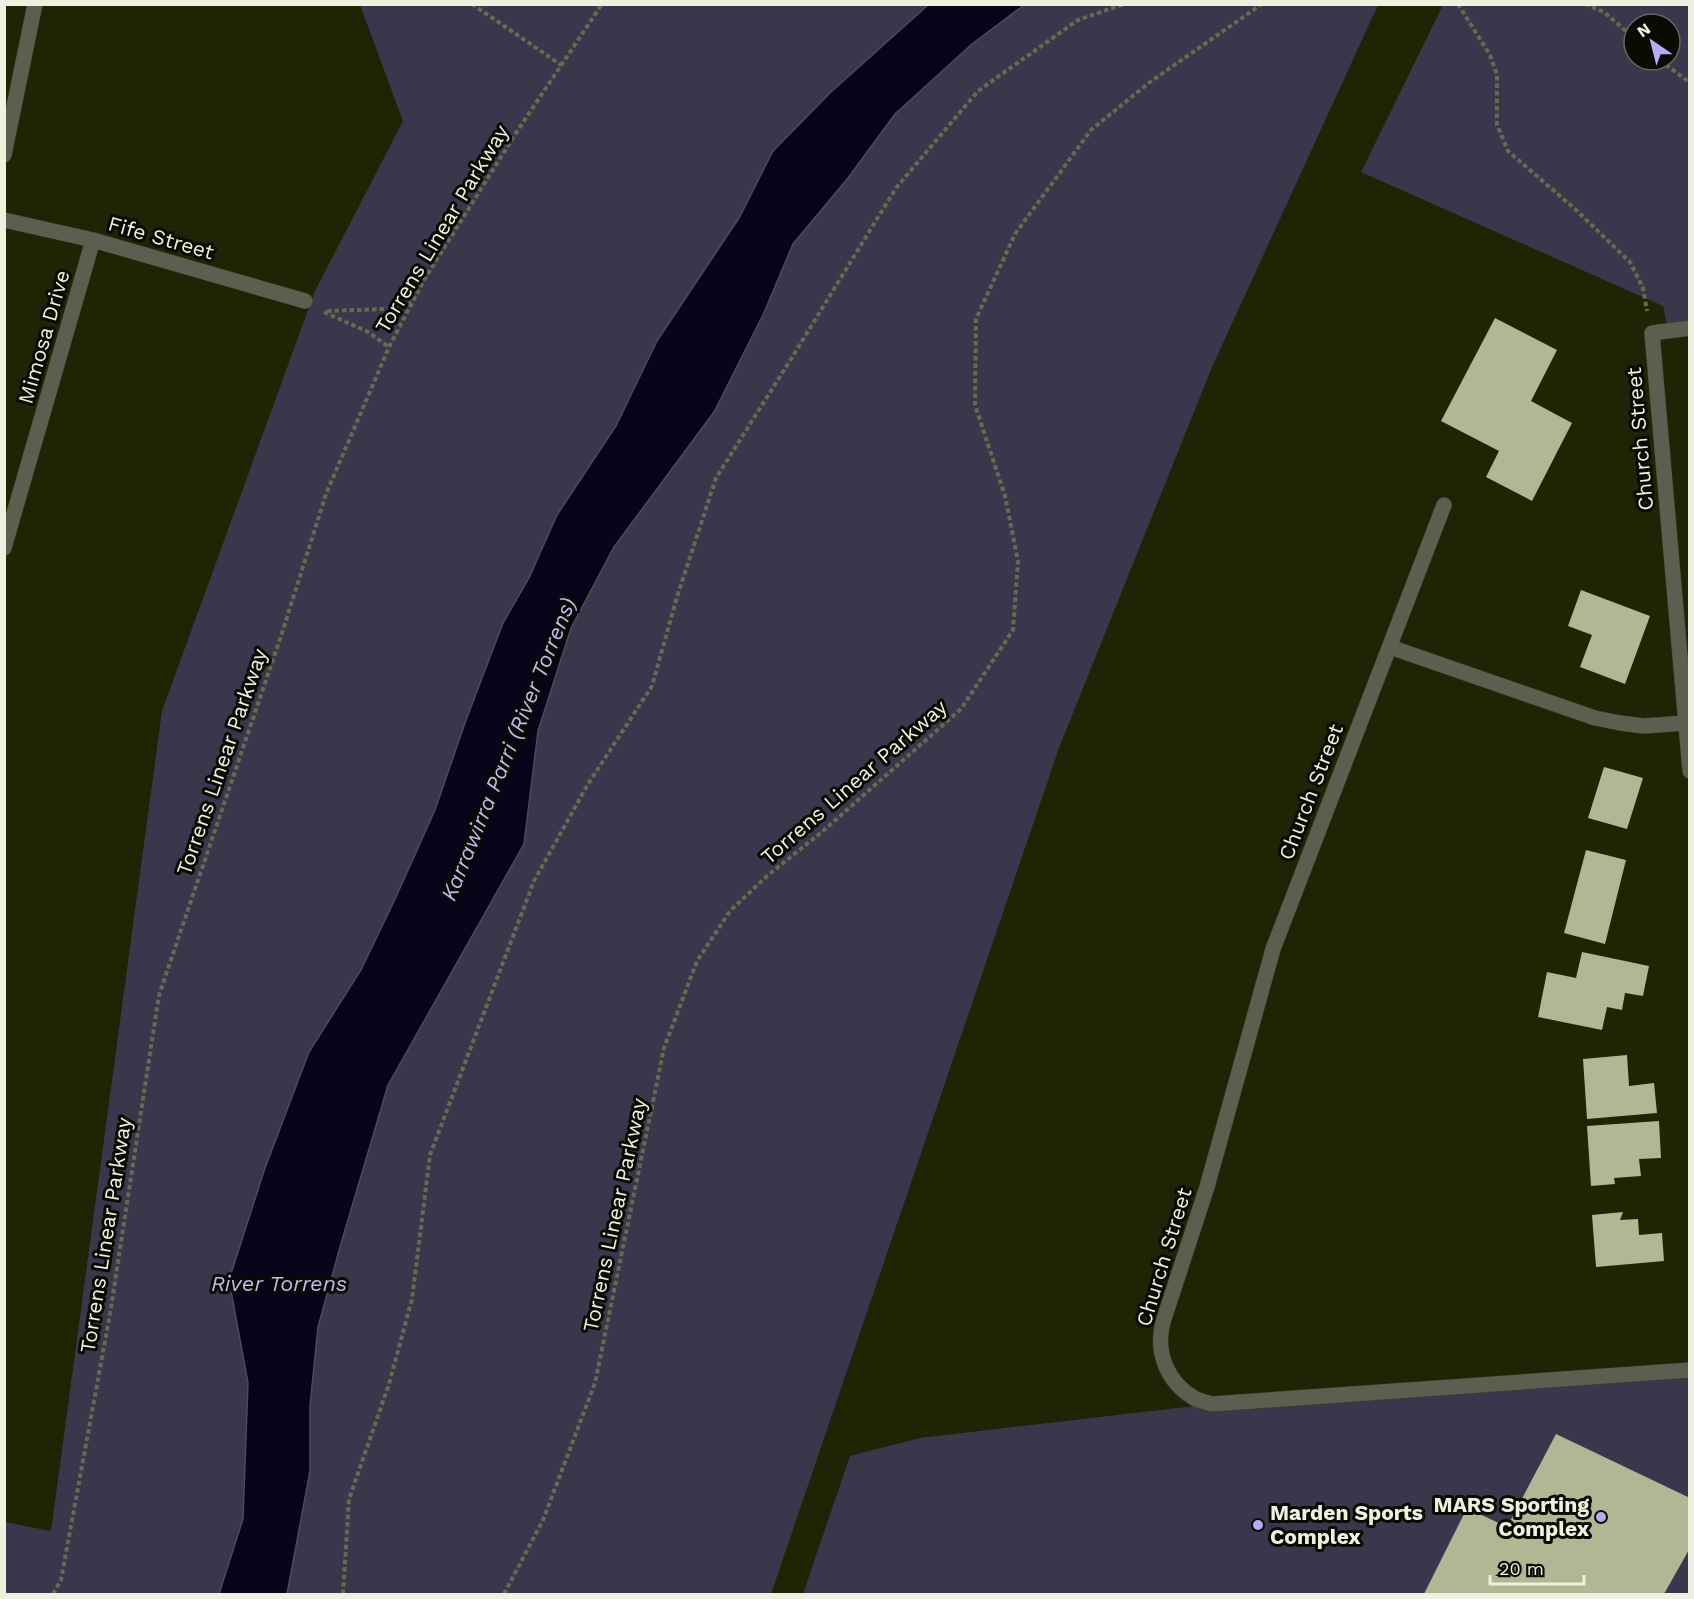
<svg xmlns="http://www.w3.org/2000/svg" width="1694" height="1599" font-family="'Work Sans',sans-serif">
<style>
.green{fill:#3a374d;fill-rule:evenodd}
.water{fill:#080419;stroke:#4d4b54;stroke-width:1.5}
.building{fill:#b1b693}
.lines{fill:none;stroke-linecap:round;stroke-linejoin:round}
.minor-casing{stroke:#3d4023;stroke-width:16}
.path{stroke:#676a4f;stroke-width:4;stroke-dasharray:4.5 3;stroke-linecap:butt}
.minor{stroke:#5c5e50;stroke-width:15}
.poi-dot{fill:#b5acf8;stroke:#0a0b02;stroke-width:2}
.labels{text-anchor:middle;stroke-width:6;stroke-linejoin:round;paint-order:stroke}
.street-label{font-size:21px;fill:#edf1de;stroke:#0a0b02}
.poi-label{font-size:21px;font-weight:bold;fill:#edf1de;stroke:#0a0b02;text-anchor:end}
.water-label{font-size:22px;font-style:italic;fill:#bfb9f0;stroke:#0a0b02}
</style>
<rect width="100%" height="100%" fill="#202304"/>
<path class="green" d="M360,5H1378L1212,367L1059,748L771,1594H5V1522L51,1531L162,711L315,291L403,121Z
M1443,5H1689V324L1667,326L1663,306L1361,172ZM1634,24H1670V60H1634Z
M1689,1368V1594H803L850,1456L920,1438L1212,1404Z"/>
<path class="water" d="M928,5H1024L972,44L895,114L848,178L793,244L763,315L714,412L614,547L571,628L538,731L524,844L388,1085L340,1247L318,1327L310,1406V1471L287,1594H219L243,1519L248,1383L229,1280L265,1168L309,1052L361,970L396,897L435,810L466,720L503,623L529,578L557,515L616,426L657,341L739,218L773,151L831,92Z"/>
<path class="building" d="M1495,318L1557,350L1531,401L1572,423L1532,501L1486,477L1499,451L1441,421Z
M1581,590L1650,616L1625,684L1580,667L1592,635L1568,626Z
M1604,767L1643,778L1627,829L1588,818Z
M1586,850L1626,860L1605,944L1564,933Z
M1582,952L1649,966L1643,996L1625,993L1622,1010L1607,1007L1602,1030L1538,1017L1547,972L1576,978Z
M1627,1055L1629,1086L1654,1083L1657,1113L1587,1119L1583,1059Z
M1659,1121L1661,1158L1639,1159L1641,1176L1614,1178L1615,1184L1591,1186L1587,1126Z
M1623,1212L1620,1220L1638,1219L1639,1235L1662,1233L1664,1261L1596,1267L1592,1215Z
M1556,1434L1690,1498V1548L1664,1594H1424L1467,1508L1507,1527Z"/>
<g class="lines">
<g class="minor-casing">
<path id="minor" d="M4,155L35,4
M4,220L93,240L305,301
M1690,328L1652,333L1690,771
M1444,505L1273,949L1207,1187L1163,1322C1155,1352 1167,1382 1194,1398C1199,1401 1206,1402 1212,1404L1690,1370
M4,548L93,240
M1390,647L1595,718L1620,723L1644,726L1685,723"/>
</g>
<path class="path" d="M472,4L561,65
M1458,4L1490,55L1497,75V125L1508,151L1575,209L1630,262L1643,288L1647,311
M1585,4L1604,12L1634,38
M1660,60L1690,83
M327,311L384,309L411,303
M324,312L368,332L389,347
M53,1594L61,1580L110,1314L159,995L282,633L326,494L389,347L424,280L516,133L602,4
M343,1594L349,1499L389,1384L412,1299L430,1155L534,881L588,784L652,686L677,597L716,478L791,359L896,188L978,91L1078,20L1124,4
M504,1594L543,1520L595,1383L664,1048L697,961L730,911L767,876L823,831L961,709L1013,630L1018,561L1005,496L975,405L976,319L1015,234L1091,130L1150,82L1262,4"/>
<use href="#minor" class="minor"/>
</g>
<g class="poi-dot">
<circle cx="1601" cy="1517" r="6"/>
<circle cx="1258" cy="1525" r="6"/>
</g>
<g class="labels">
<g class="street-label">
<text transform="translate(442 229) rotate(-59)" y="7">Torrens Linear Parkway</text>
<text transform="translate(161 238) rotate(16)" y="7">Fife Street</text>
<text transform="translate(44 337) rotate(-74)" y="7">Mimosa Drive</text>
<text transform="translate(1640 439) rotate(-95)" y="7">Church Street</text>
<text transform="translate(222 762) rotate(-71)" y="7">Torrens Linear Parkway</text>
<text transform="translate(854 782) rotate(-41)" y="7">Torrens Linear Parkway</text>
<text transform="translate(1311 792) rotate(-69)" y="7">Church Street</text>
<text transform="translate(615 1215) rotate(-78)" y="7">Torrens Linear Parkway</text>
<text transform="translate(106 1235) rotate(-81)" y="7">Torrens Linear Parkway</text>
<text transform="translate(1164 1257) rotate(-73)" y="7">Church Street</text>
</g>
<g class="poi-label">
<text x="1589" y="1512">MARS Sporting<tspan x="1589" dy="24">Complex</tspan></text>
<text x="1270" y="1520" text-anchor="start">Marden Sports<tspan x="1270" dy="24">Complex</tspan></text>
</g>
<g class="water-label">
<text transform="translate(508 749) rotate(-68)" y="8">Karrawirra Parri (River Torrens)</text>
<text x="279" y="1291">River Torrens</text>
</g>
</g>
<rect width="1694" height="1599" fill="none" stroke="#edf1de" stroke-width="12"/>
<g transform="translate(1652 42) rotate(325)"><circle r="28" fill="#0a0b02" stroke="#65675a" stroke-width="1.5"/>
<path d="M0-4.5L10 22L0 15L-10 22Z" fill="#b5acf8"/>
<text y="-9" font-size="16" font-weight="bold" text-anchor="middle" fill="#edf1de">N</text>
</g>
<path d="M1490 1575v9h94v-9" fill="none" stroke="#edf1de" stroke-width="3"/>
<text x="1499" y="1575" font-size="18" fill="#edf1de" stroke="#0a0b02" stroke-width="4.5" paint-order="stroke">20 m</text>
</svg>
